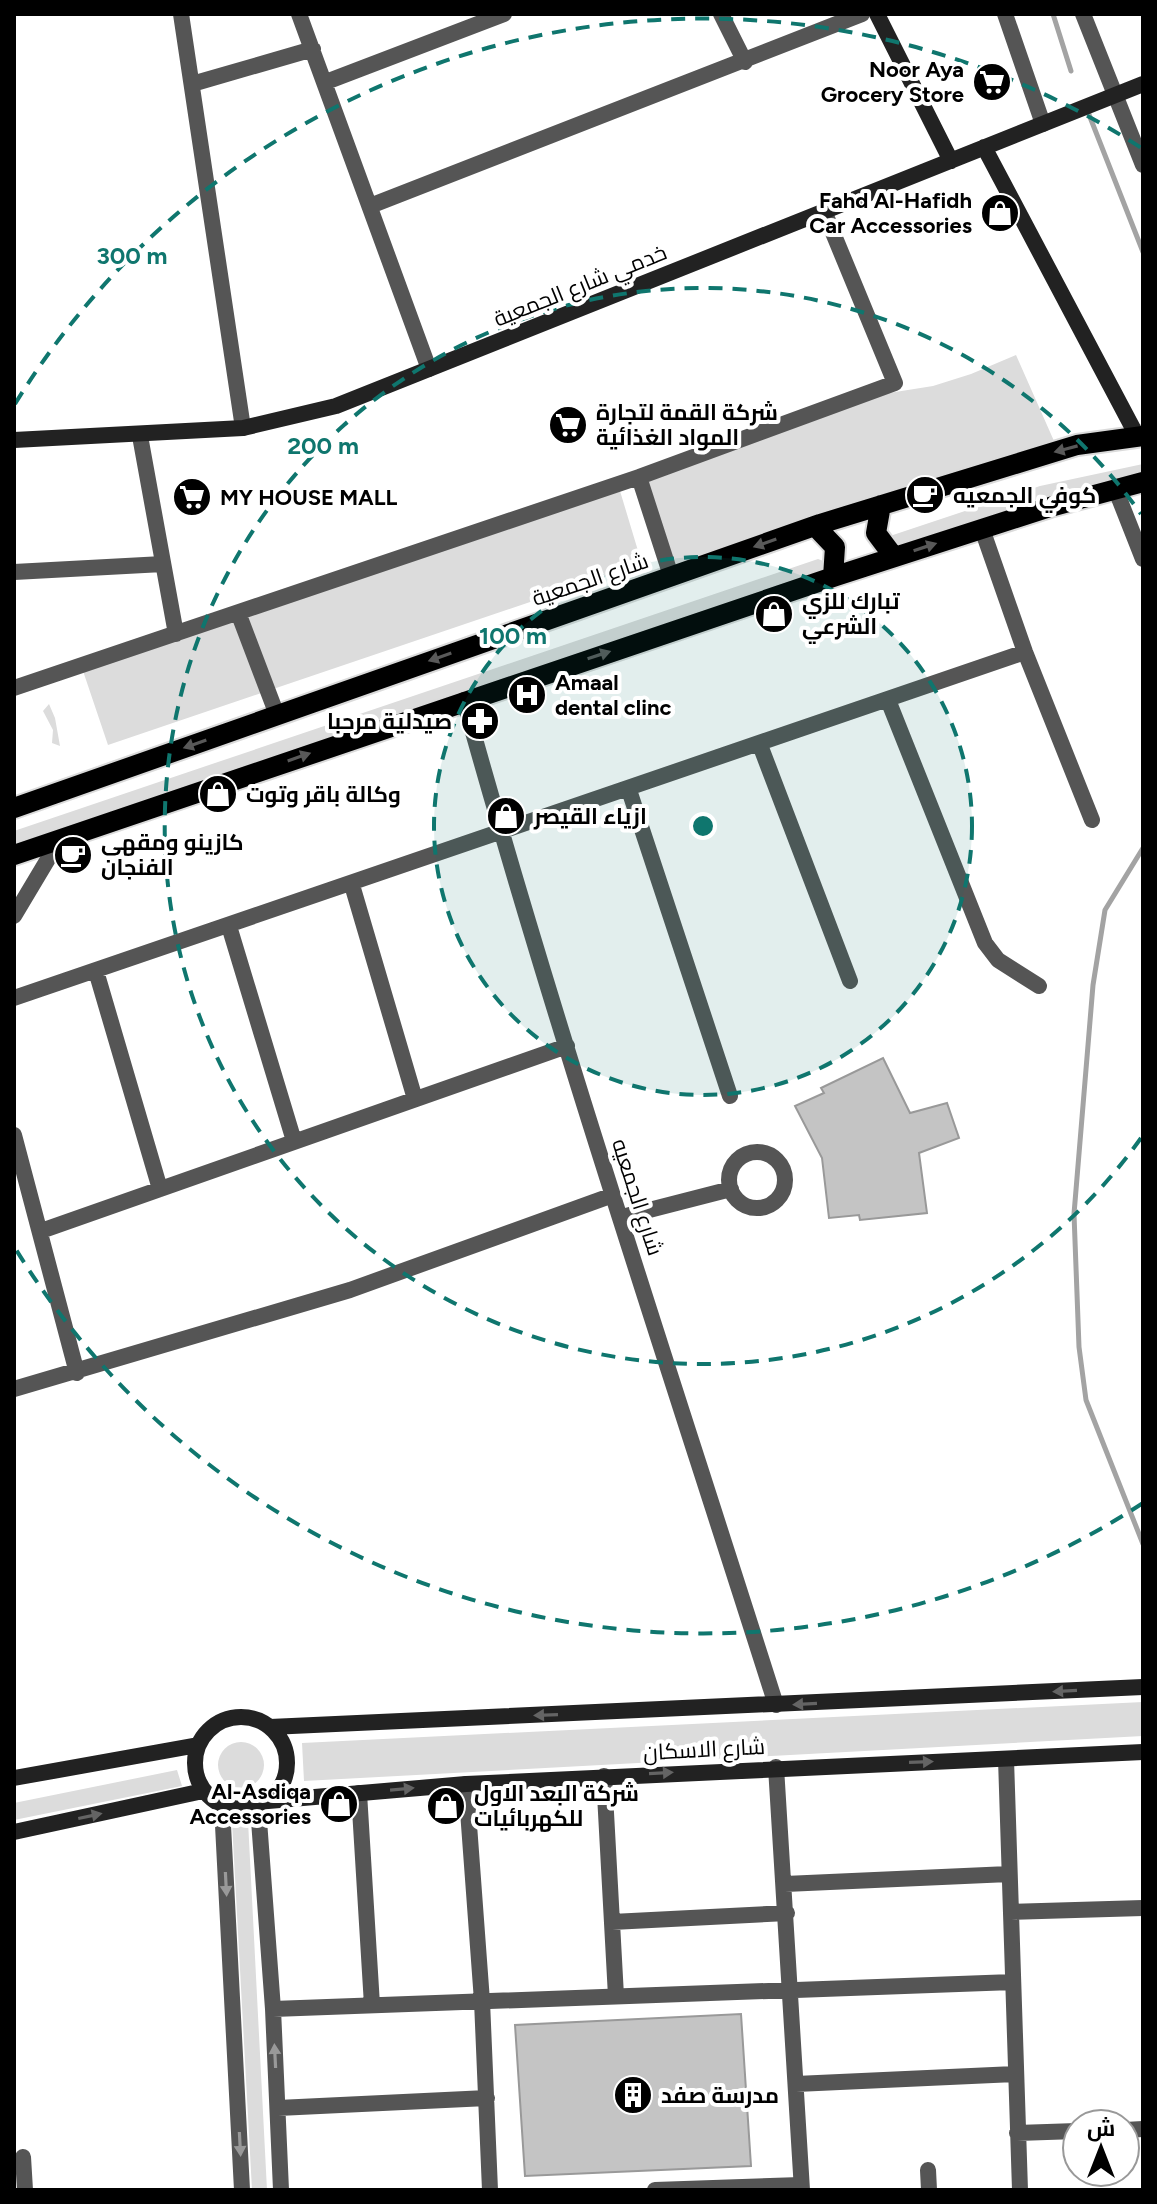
<svg xmlns="http://www.w3.org/2000/svg" width="1157" height="2204" font-family="Figtree,Cairo,sans-serif">
<style>
.green{fill:#dcdcdc}
.lines{fill:none;stroke-linecap:round;stroke-linejoin:round}
.stream{stroke:#a3a3a3;stroke-width:5}
.building{fill:#c4c4c4;stroke:#999;stroke-width:2}
.primary-casing{stroke:#dbdbdb;stroke-width:24}
.street{stroke:#555;stroke-width:16}
.secondary{stroke:#222;stroke-width:16}
.primary{stroke:#000;stroke-width:20}
.oneway{fill:#595959}
.oneway2{fill:#646464}
.oneway3{fill:#999}
.ring{fill:none;stroke:#0f766e;stroke-width:4;stroke-dasharray:14 10}
.labels{text-anchor:middle;stroke-width:8;stroke-linejoin:round;paint-order:stroke}
.poi-label{font-size:22px;font-weight:bold;fill:#000;stroke:#fff;text-anchor:start}
.street-label{font-size:22px;fill:#000;stroke:#fff}
.centre{fill:#0f766e;stroke:#fff;stroke-width:4}
.ring-label{font-size:24px;text-anchor:middle;font-weight:bold;fill:#0f766e;stroke:#fff;stroke-width:8;stroke-linejoin:round;paint-order:stroke}
</style>
<rect width="100%" height="100%" fill="#fff"/>
<path class="green" d="M1016,355L1054,441L676,569L638,474L889,393L933,386L971,374Z
M1143,464V478L1088,486L893,550L888,542L893,535L1040,486Z
M617,481L642,564L108,745L81,665Z
M818,559L826,562L825,573L14,845V831Z
M49,704L55,718L60,746L52,743L53,730L43,711Z
M1143,1702V1736L304,1781L302,1743Z
M218 1765a23 23 0 1 1 46 0a23 23 0 1 1-46 0Z
M177,1770L182,1786L14,1820V1803Z
M248,1821L267,2190H252L232,1822Z"/>
<g class="lines">
<path class="stream" d="M1053,14L1071,71
M1088,112L1143,252
M1143,848L1105,910L1093,985L1074,1214L1079,1347L1086,1400L1143,1544"/>
</g>
<path class="building" d="M883,1058L910,1113L947,1103L959,1138L919,1153L927,1213L860,1220L859,1215L829,1218L822,1158L795,1106L824,1093L821,1088Z
M741,2014L751,2166L525,2176L515,2025Z"/>
<g class="lines">
<g class="primary-casing">
<path id="primary" d="M881,505L876,533L894,557
M815,526L835,547L833,577
M14,808L820,524L1077,445L1143,436
M14,855L836,576L1050,507L1143,482"/>
</g>
<path class="street" d="M181,14L243,428
M299,14L429,369
M721,14L745,62
M1005,14L1043,124
M1083,14L1143,165
M326,82L504,14
M192,84L313,49
M370,206L862,14
M140,436L176,634
M639,477L671,576
M1115,488L1143,559
M982,529L1025,652L1092,820
M14,572L163,564
M239,615L277,715
M14,688L639,477L895,383L824,211
M464,700C558,1038 670,1371 776,1705
M888,700L985,943L998,960L1039,986
M760,745L850,981
M629,790L730,1096
M352,885L415,1099
M14,916L60,839
M229,926L294,1141
M96,971L160,1189
M14,998L1025,652
M14,1135L77,1373
M729 1180a28 28 0 1 1 56 0a28 28 0 1 1-56 0Z
M622,1217L731,1189
M41,1231L567,1046
M14,1389L350,1290L613,1195
M1006,1759L1020,2190
M776,1767L802,2190
M604,1776L616,1996
M466,1784L482,2001L490,2190
M359,1793L372,2005
M222,1806L242,2190
M258,1807L273,2009L281,2190
M785,1884L1009,1874
M1011,1912L1143,1908
M612,1922L787,1913
M273,2009L1013,1982
M796,2084L1015,2074
M278,2108L487,2098
M1125,2130L1143,2129
M1017,2133L1077,2131
M23,2157L25,2190
M928,2170L929,2190
M655,2190L801,2185"/>
<path class="secondary" d="M877,14L951,161
M984,147L1137,436
M14,440L243,428L336,406L1143,84
M195 1763a46 46 0 1 1 92 0a46 46 0 1 1-92 0Z
M270,1727L1143,1687
M14,1778L198,1745
M268,1801L466,1784L1143,1752
M14,1832L203,1791"/>
<use href="#primary" class="primary"/>
</g>
<defs><path id="oneway-solid" d="M-6-.8H1V-3.2L6.5 0L1 3.2V.8H-6Z" transform="scale(2)"/></defs>
<g class="oneway">
<use href="#oneway-solid" transform="translate(1066 449) rotate(165)"/>
<use href="#oneway-solid" transform="translate(765 543) rotate(161)"/>
<use href="#oneway-solid" transform="translate(925 547) rotate(-18)"/>
<use href="#oneway-solid" transform="translate(599 655) rotate(-18)"/>
<use href="#oneway-solid" transform="translate(440 657) rotate(161)"/>
<use href="#oneway-solid" transform="translate(195 744) rotate(161)"/>
<use href="#oneway-solid" transform="translate(299 757) rotate(-19)"/>
</g>
<g class="oneway2">
<use href="#oneway-solid" transform="translate(1065 1691) rotate(177)"/>
<use href="#oneway-solid" transform="translate(805 1704) rotate(177)"/>
<use href="#oneway-solid" transform="translate(546 1715) rotate(178)"/>
<use href="#oneway-solid" transform="translate(921 1762) rotate(-2)"/>
<use href="#oneway-solid" transform="translate(661 1773) rotate(-3)"/>
<use href="#oneway-solid" transform="translate(402 1789) rotate(-5)"/>
<use href="#oneway-solid" transform="translate(90 1816) rotate(-12)"/>
</g>
<g class="oneway3">
<use href="#oneway-solid" transform="translate(226 1884) rotate(87)"/>
<use href="#oneway-solid" transform="translate(275 2056) rotate(-93)"/>
<use href="#oneway-solid" transform="translate(240 2144) rotate(87)"/>
</g>
<circle cx="703" cy="826" r="269" fill="#0f766e" fill-opacity=".12"/>
<g class="ring">
<circle cx="703" cy="826" r="269"/>
<path d="M1141 1138A538 538 0 1 1 1141 514"/>
<path d="M1143 1503A807 807 0 0 1 15 1248M15 404A807 807 0 0 1 1143 149"/>
</g>
<defs>
<g id="supermarket-disc" transform="scale(2)"><circle r="9.5" fill="#000" stroke="#fff"/><path d="M-6-5.5h2.5l.6 2H6L4.5 2H-2.5L-4.4-4H-6ZM-1.5 3.2a1.3 1.3 0 1 0 .1 0ZM3 3.2a1.3 1.3 0 1 0 .1 0Z" fill="#fff"/></g>
<g id="shop-disc" transform="scale(2)"><circle r="9.5" fill="#000" stroke="#fff"/><path d="M-5-2.5h2.3a2.7 3.5 0 0 1 5.4 0H5L5.5 6h-11ZM-1.5-2.5h3a1.5 2.3 0 0 0-3 0Z" fill="#fff"/></g>
<g id="cafe-disc" transform="scale(2)"><circle r="9.5" fill="#000" stroke="#fff"/><path d="M-5.5-4.5H6V0H3Q3 3.5 0 3.5H-2.5Q-5.5 3.5-5.5 0ZM3-3.2v2h1.7v-2ZM-6 4.5H4V6H-6Z" fill="#fff"/></g>
<g id="hospital-disc" transform="scale(2)"><circle r="9.5" fill="#000" stroke="#fff"/><path d="M-5-5h3v3.5h4V-5h3V5h-3V1.5h-4V5h-3Z" fill="#fff"/></g>
<g id="pharmacy-disc" transform="scale(2)"><circle r="9.5" fill="#000" stroke="#fff"/><path d="M-2-6h4v4h4v4h-4v4h-4v-4h-4v-4h4Z" fill="#fff"/></g>
<g id="building-disc" transform="scale(2)"><circle r="9.5" fill="#000" stroke="#fff"/><path d="M-4-6H4V6H1V3H-1V6H-4ZM-2.5-4.3h1.7v1.8h-1.7ZM.8-4.3h1.7v1.8H.8ZM-2.5-1h1.7V.8h-1.7ZM.8-1h1.7V.8H.8Z" fill="#fff"/></g>
</defs>
<g fill-rule="evenodd">
<use href="#supermarket-disc" x="992" y="82"/>
<use href="#shop-disc" x="1000" y="213"/>
<use href="#supermarket-disc" x="568" y="425"/>
<use href="#cafe-disc" x="925" y="495"/>
<use href="#supermarket-disc" x="192" y="497"/>
<use href="#shop-disc" x="774" y="614"/>
<use href="#hospital-disc" x="527" y="695"/>
<use href="#pharmacy-disc" x="480" y="721"/>
<use href="#shop-disc" x="218" y="794"/>
<use href="#shop-disc" x="506" y="816"/>
<use href="#cafe-disc" x="73" y="855"/>
<use href="#shop-disc" x="339" y="1804"/>
<use href="#shop-disc" x="446" y="1806"/>
<use href="#building-disc" x="633" y="2095"/>
</g>
<g class="labels">
<g class="poi-label">
<text x="964" y="77" text-anchor="end">Noor Aya<tspan x="964" dy="25">Grocery Store</tspan></text>
<text x="972" y="208" text-anchor="end">Fahd Al-Hafidh<tspan x="972" dy="25">Car Accessories</tspan></text>
<text x="596" y="420">شركة القمة لتجارة<tspan x="596" dy="25">المواد الغذائية</tspan></text>
<text x="953" y="503">كوفي الجمعيه</text>
<text x="220" y="505">MY HOUSE MALL</text>
<text x="802" y="609">تبارك للزي<tspan x="802" dy="25">الشرعي</tspan></text>
<text x="555" y="690">Amaal<tspan x="555" dy="25">dental clinc</tspan></text>
<text x="452" y="729" text-anchor="end">صيدلية مرحبا</text>
<text x="246" y="802">وكالة باقر وتوت</text>
<text x="534" y="824">ازياء القيصر</text>
<text x="101" y="850">كازينو ومقهى<tspan x="101" dy="25">الفنجان</tspan></text>
<text x="311" y="1799" text-anchor="end">Al-Asdiqa<tspan x="311" dy="25">Accessories</tspan></text>
<text x="474" y="1801">شركة البعد الاول<tspan x="474" dy="25">للكهربائيات</tspan></text>
<text x="661" y="2103">مدرسة صفد</text>
</g>
<g class="street-label">
<text transform="translate(580 285) rotate(-22)" y="8">خدمي شارع الجمعية</text>
<text transform="translate(590 579) rotate(-19)" y="8">شارع الجمعية</text>
<text transform="translate(638 1197) rotate(72)" y="8">شارع الجمعيه</text>
<text transform="translate(704 1749) rotate(-3)" y="8">شارع الاسكان</text>
</g>
</g>
<circle cx="703" cy="826" r="12" class="centre"/>
<g class="ring-label">
<text x="132" y="264">300 m</text>
<text x="323" y="454">200 m</text>
<text x="513" y="644">100 m</text>
</g>
<rect width="1157" height="2204" fill="none" stroke="#000000" stroke-width="32"/>
<g transform="translate(1101 2148)"><circle r="38" fill="#ffffff" stroke="#999999" stroke-width="2"/>
<path d="M0-6L14 30L0 20L-14 30Z" fill="#000000"/>
<text y="-12" font-size="22" font-weight="bold" text-anchor="middle" fill="#000000">ش</text>
</g>
</svg>
